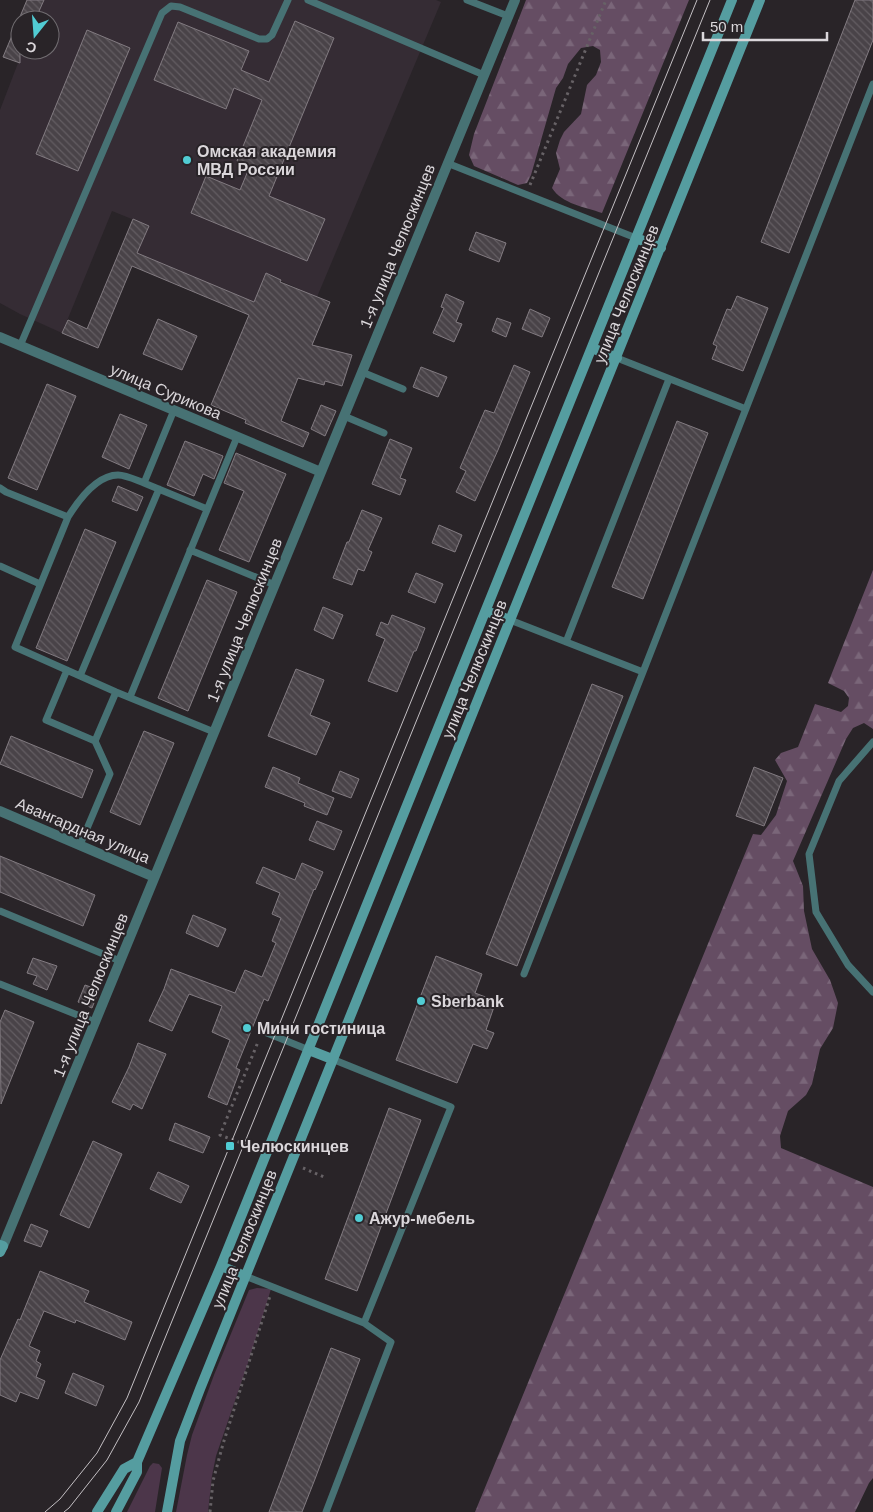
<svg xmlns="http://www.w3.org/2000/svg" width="873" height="1512" font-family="Arial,sans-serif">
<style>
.built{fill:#352c34}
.green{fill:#4c364a}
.forest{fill:url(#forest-firs)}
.building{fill:url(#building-back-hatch);stroke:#827b81}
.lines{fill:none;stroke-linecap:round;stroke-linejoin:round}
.path{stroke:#676266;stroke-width:3;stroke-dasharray:2.5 4;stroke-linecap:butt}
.lane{stroke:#477274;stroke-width:7}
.street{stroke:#477274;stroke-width:10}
.secondary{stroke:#559da0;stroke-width:10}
.tram{stroke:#c3bfc3;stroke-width:1}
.poi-dot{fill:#51ccd3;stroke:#292428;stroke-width:2}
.labels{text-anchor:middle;stroke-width:4;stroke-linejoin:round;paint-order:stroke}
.poi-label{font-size:16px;font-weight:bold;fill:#dbd7db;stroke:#292428;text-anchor:start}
.street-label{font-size:16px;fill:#dbd7db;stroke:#292428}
</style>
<defs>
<pattern id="forest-firs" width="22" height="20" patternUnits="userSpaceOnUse" patternTransform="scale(1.25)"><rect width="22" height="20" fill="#654d63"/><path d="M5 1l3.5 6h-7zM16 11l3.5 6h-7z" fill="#7a6679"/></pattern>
<pattern id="building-back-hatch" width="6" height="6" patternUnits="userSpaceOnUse" patternTransform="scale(1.25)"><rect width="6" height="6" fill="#494348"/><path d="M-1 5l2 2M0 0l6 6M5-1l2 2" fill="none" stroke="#635d62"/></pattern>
</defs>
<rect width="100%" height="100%" fill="#292428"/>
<path class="built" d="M44,0H436L441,2L317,297L266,274L254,302L137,253L149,226L112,211L62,333L20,314L0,303V110L23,50H50V20H35Z"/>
<path class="green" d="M257,1288L271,1289L248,1363L216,1456L212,1476L208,1512H176L187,1455L192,1435L214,1375L249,1290Z
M153,1463L159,1464L162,1468L155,1512H127L150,1466Z"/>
<path class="forest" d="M526,0H689L602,213C585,207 562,204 552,188L560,169L556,153L560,140L564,132L581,114L587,85L596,75L601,62L600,50L593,46L581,48L568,64L563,78L556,88L531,175L527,183L518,185L474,166L469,155L474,134Z
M873,570V729L864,723L853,728L846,739L793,861L803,886L804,911L812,949L830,980L838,1003L833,1028L820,1049L812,1084L806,1095L788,1111L780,1136L781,1148L873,1187V1478L869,1483L855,1512H475L753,834L761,835L776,815L787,781L775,760L781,753L798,747L815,704L841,712L848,706L849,698L844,691L828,683Z"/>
<path class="building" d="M27,0H44L35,20H20V63L3,57Z
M855,0H873V40L789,253L761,242Z
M295,21L334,38L269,196L325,219L307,261L191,213L206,176L240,190L250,166L237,161L262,100L234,88L226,109L154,80L178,22L249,51L241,70L269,82Z
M87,30L130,48L78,171L36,154Z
M133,219L149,226L137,253L254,302L266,273L281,280L280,282L330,302L312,345L352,355L342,386L325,381L324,385L298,378L281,421L309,433L303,447L245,423L246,420L211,405L249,315L132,266L98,348L62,333L68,320L87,329Z
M476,232L506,243L499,262L469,250Z
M446,294L464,302L456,322L462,324L454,342L433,333L444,308L441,307Z
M737,296L768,308L743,371L712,359L717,346L713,344L727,309L731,310Z
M530,309L550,318L542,337L522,329Z
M497,318L511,323L506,337L492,331Z
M158,319L197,336L182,370L143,354Z
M514,365L530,372L498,450L475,501L456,492L466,471L460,468L485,410L494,413Z
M421,367L447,377L438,397L413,387Z
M47,384L76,396L37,490L8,478Z
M321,405L336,411L325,436L311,429Z
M120,414L147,425L129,469L102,457Z
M677,421L708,433L643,599L612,587Z
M390,439L412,448L400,478L406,480L400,495L372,484Z
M185,441L223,456L214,479L203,474L194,496L167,485Z
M236,453L286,474L249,562L219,550L244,491L224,483Z
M118,486L143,497L137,511L112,501Z
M362,510L382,518L368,550L372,552L364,571L358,569L352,585L333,578L347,542H349Z
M439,525L462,535L455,552L432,543Z
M85,529L116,542L67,661L36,648Z
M416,573L443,584L435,603L408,592Z
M207,580L237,592L188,711L158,698Z
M323,607L343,615L333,639L314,630Z
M392,615L425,628L416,651H414L397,692L368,681L385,639L376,635L381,622L388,625Z
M296,669L324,680L310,715L330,723L316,755L268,736Z
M592,684L623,696L517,966L486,954Z
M144,731L174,743L140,825L110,812Z
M11,736L93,770L82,798L0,764Z
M273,767L300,778L298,783L334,798L327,815L304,806L305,803L265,787Z
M754,767L783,778L764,826L736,816Z
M340,771L359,779L351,798L332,791Z
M317,821L342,831L334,850L309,840Z
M0,856L95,895L83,926L0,892Z
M302,863L323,872L315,890L314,889L268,1001L264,999L236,1068L240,1070L227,1105L208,1097L230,1040L212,1032L222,1006L189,994L172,1031L149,1021L164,989L171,969L235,993L245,970L262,977L276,943L272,941L281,918L272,914L280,893L256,883L263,867L295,880Z
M193,915L226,929L218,947L186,933Z
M436,956L482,974L475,993L496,1001L486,1030L494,1033L487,1049L473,1044L457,1083L396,1060Z
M33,958L57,966L47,990L33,984L37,976L27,973Z
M85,985L99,990L92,1008L78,1002Z
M5,1010L34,1022L1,1104L0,1022Z
M138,1043L166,1054L142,1109L133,1104L130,1110L112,1102L129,1067Z
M389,1108L421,1120L357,1291L325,1279Z
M175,1123L210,1137L203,1153L169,1140Z
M93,1141L122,1154L89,1228L60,1215Z
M158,1172L189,1186L181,1203L150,1189Z
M31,1224L48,1231L41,1247L24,1241Z
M40,1271L89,1291L84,1302L132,1322L125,1340L76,1320L75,1323L44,1311L29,1346L40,1351L36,1361L41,1364L36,1377L45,1381L38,1399L20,1392L16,1402L0,1395V1360L18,1319L20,1320Z
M331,1348L360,1359L315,1479L302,1512H269Z
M73,1373L104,1386L96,1406L65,1393Z"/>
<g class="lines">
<path class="path" d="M530,185L606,0
M252,1147L220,1135L258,1042
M303,1168L324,1177
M210,1512L213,1481L223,1444L270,1296"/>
<path class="lane" d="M308,0L484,75
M467,0L508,16
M447,163L636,238
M20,346L162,13L171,6L180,7L259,39H267L272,35L288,0
M617,358L746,409
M362,372L403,389
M174,410L144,483L207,509
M344,416L384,433
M144,483C136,480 126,475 118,475C97,475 78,501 68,517L15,647L116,692L214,732
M0,488L6,492L68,517
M190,550L275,585
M0,566L40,584
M510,620L643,672L524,974
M566,642L669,379
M67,670L46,720L95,741L116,692
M643,672L873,84
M80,676L159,489
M130,697L237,437
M873,742L839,781L809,854L816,912L848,965L873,992
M80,845L110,774L95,741
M0,911L120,961
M0,984L95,1022
M262,1031L309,1050
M332,1059L451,1107L364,1323
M245,1276L364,1323L391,1342L326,1512"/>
<path class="street" d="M0,337L321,472
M0,811L154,877
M3,1246L515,0"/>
<path class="secondary" d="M636,238L661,248
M592,348L617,358
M486,611L510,620
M309,1050L332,1059
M0,1245L3,1246L0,1252
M221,1266L245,1276
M97,1512L124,1469L137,1462
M116,1512L137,1472V1462L221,1266L732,0
M167,1512L180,1441L200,1389L760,0"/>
<path class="tram" d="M45,1512L60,1499L97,1453L127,1398L697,0
M64,1512L69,1508L107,1460L139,1402L710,0"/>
</g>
<g class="poi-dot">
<circle cx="187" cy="160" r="5"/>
<circle cx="421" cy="1001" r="5"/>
<circle cx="247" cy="1028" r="5"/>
<rect x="225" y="1141" width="10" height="10" rx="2.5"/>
<circle cx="359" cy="1218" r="5"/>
</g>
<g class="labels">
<g class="poi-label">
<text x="197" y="157">Омская академия<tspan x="197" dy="18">МВД России</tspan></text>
<text x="431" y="1007">Sberbank</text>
<text x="257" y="1034">Мини гостиница</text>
<text x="240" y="1152">Челюскинцев</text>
<text x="369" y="1224">Ажур-мебель</text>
</g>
<g class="street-label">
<text transform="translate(397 246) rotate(-68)" y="6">1-я улица Челюскинцев</text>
<text transform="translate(626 294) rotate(-68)" y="6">улица Челюскинцев</text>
<text transform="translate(166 391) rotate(23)" y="6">улица Сурикова</text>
<text transform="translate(244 620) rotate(-68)" y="6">1-я улица Челюскинцев</text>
<text transform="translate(474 669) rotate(-68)" y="6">улица Челюскинцев</text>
<text transform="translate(83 830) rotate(23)" y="6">Авангардная улица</text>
<text transform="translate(90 995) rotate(-68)" y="6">1-я улица Челюскинцев</text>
<text transform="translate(244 1239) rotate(-68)" y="6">улица Челюскинцев</text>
</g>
</g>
<g transform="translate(35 35) rotate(197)"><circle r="24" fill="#292428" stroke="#706c70"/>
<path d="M0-4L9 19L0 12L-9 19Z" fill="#51ccd3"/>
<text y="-8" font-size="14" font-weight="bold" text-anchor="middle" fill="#dbd7db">С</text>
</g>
<path d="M703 32v8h124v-8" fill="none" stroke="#dbd7db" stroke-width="2.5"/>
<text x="710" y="32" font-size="15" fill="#dbd7db" stroke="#292428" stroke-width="4" paint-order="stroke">50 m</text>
</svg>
